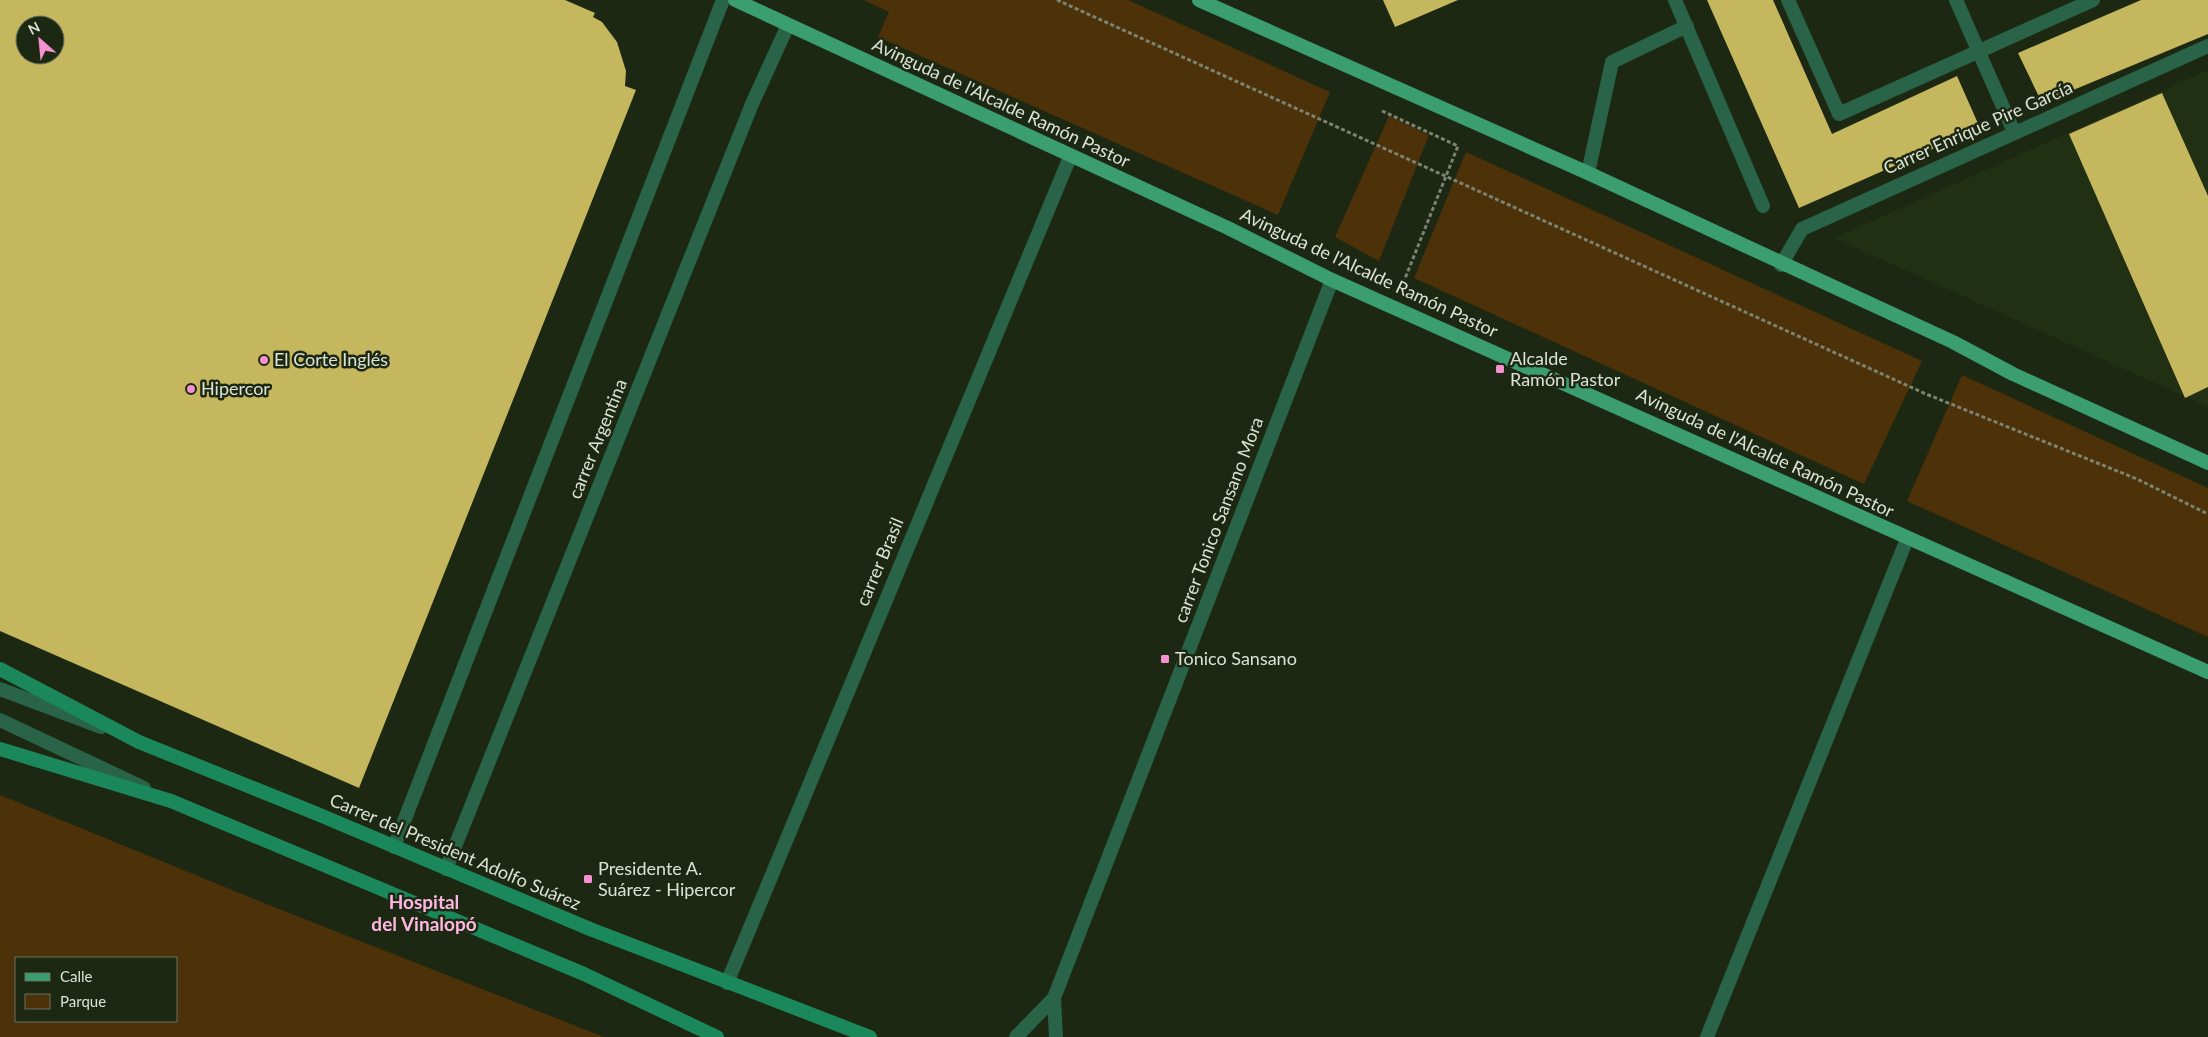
<svg xmlns="http://www.w3.org/2000/svg" width="2208" height="1037" font-family="Lato,sans-serif">
<style>
.built{fill:#212f12}
.green{fill:#4c3109;fill-rule:evenodd}
.building{fill:#c5b75e;fill-rule:evenodd}
.lines{fill:none;stroke-linecap:round;stroke-linejoin:round}
.path{stroke:#7b8472;stroke-width:3;stroke-dasharray:4 2.5;stroke-linecap:butt}
.pedestrian{stroke:#296448;stroke-width:14}
.minor{stroke:#296448;stroke-width:14}
.secondary{stroke:#1b885b;stroke-width:14}
.primary{stroke:#3a9e71;stroke-width:14}
.poi-dot{fill:#f590d1;stroke:#1d2812;stroke-width:2}
.labels{text-anchor:middle;stroke-width:5;stroke-linejoin:round;paint-order:stroke}
.street-label{font-size:18px;fill:#dbe2d4;stroke:#1d2812}
.poi-label{font-size:18px;fill:#dbe2d4;stroke:#1d2812;text-anchor:start}
.neighbourhood-label{font-size:19px;font-weight:bold;fill:#feb6e2;stroke:#1d2812}
</style>
<rect width="100%" height="100%" fill="#1d2812"/>
<path class="built" d="M2208,70V407L1834,238Z"/>
<path class="green" d="M864,0H1128L1330,92L1278,215L878,37L889,12Z
M1389,116L1429,135L1379,261L1335,237Z
M1466,152L1922,361L1864,484L1414,278Z
M1962,375L2208,488V637L1907,501Z
M0,795L274,907L604,1037H0ZM16,958H176V1021H16Z"/>
<path class="building" d="M0,0H565L595,13L593,17L602,22L617,42L626,71L625,86L636,90L359,788L0,631ZM25,25H55V55H25Z
M1383,0H1458L1395,27Z
M1707,0H1773L1832,134L1957,76L1980,128L1799,208Z
M2141,0H2208V34L2042,103L2018,53Z
M2162,93L2208,196V387L2185,398L2069,134Z"/>
<g class="lines">
<path class="path" d="M1057,0L1926,394L2137,479L2208,514
M1382,111L1458,146L1402,286"/>
<path class="pedestrian" d="M1788,0L1839,114L2093,0
M1956,0L2014,132
M1781,265L1802,229L2208,46
M727,983L1070,157"/>
<path class="minor" d="M1675,0L1763,206
M1588,173L1612,62L1687,26
M0,689L101,727
M0,720L144,788
M394,847L723,0
M446,869L752,104L788,25
M1054,998L1056,1037
M1016,1037L1054,998L1332,280
M1707,1037L1907,539"/>
<path class="secondary" d="M0,669L139,742L315,813L590,929L870,1037
M0,749L171,801L584,974L717,1037"/>
<path class="primary" d="M735,0L1228,228L1332,280L2208,672
M1199,0L1588,173L1953,342L2013,374L2208,463"/>
</g>
<g class="poi-dot">
<circle cx="264" cy="360" r="5"/>
<rect x="1495" y="364" width="10" height="10" rx="2.5"/>
<circle cx="191" cy="389" r="5"/>
<rect x="1160" y="654" width="10" height="10" rx="2.5"/>
<rect x="583" y="874" width="10" height="10" rx="2.5"/>
</g>
<g class="labels">
<g class="street-label">
<text transform="translate(1001 103) rotate(25)" y="6">Avinguda de l'Alcalde Ramón Pastor</text>
<text transform="translate(1978 128) rotate(-24)" y="6">Carrer Enrique Pire García</text>
<text transform="translate(1369 273) rotate(25)" y="6">Avinguda de l'Alcalde Ramón Pastor</text>
<text transform="translate(598 439) rotate(-68)" y="6">carrer Argentina</text>
<text transform="translate(1765 453) rotate(25)" y="6">Avinguda de l'Alcalde Ramón Pastor</text>
<text transform="translate(1219 520) rotate(-69)" y="6">carrer Tonico Sansano Mora</text>
<text transform="translate(880 562) rotate(-67)" y="6">carrer Brasil</text>
<text transform="translate(455 852) rotate(23)" y="6">Carrer del President Adolfo Suárez</text>
</g>
<g class="poi-label">
<text x="1510" y="365">Alcalde<tspan x="1510" dy="21">Ramón Pastor</tspan></text>
<text x="274" y="366">El Corte Inglés</text>
<text x="201" y="395">Hipercor</text>
<text x="1175" y="665">Tonico Sansano</text>
<text x="598" y="875">Presidente A.<tspan x="598" dy="21">Suárez - Hipercor</tspan></text>
</g>
<g class="neighbourhood-label">
<text x="424" y="909">Hospital<tspan x="424" dy="22">del Vinalopó</tspan></text>
</g>
</g>
<rect x="15" y="957" width="162" height="65" fill="#1d2812" stroke="#697260"/>
<rect x="25" y="973" width="25" height="8" fill="#3a9e71" stroke="#697260"/>
<text x="60" y="982" font-size="15" fill="#dbe2d4">Calle</text>
<rect x="25" y="994" width="25" height="15" fill="#4c3109" stroke="#697260"/>
<text x="60" y="1007" font-size="15" fill="#dbe2d4">Parque</text>
<g transform="translate(40 40) rotate(333)"><circle r="24" fill="#1d2812" stroke="#697260"/>
<path d="M0-4L9 19L0 12L-9 19Z" fill="#f590d1"/>
<text y="-8" font-size="14" font-weight="bold" text-anchor="middle" fill="#dbe2d4">N</text>
</g>
</svg>
